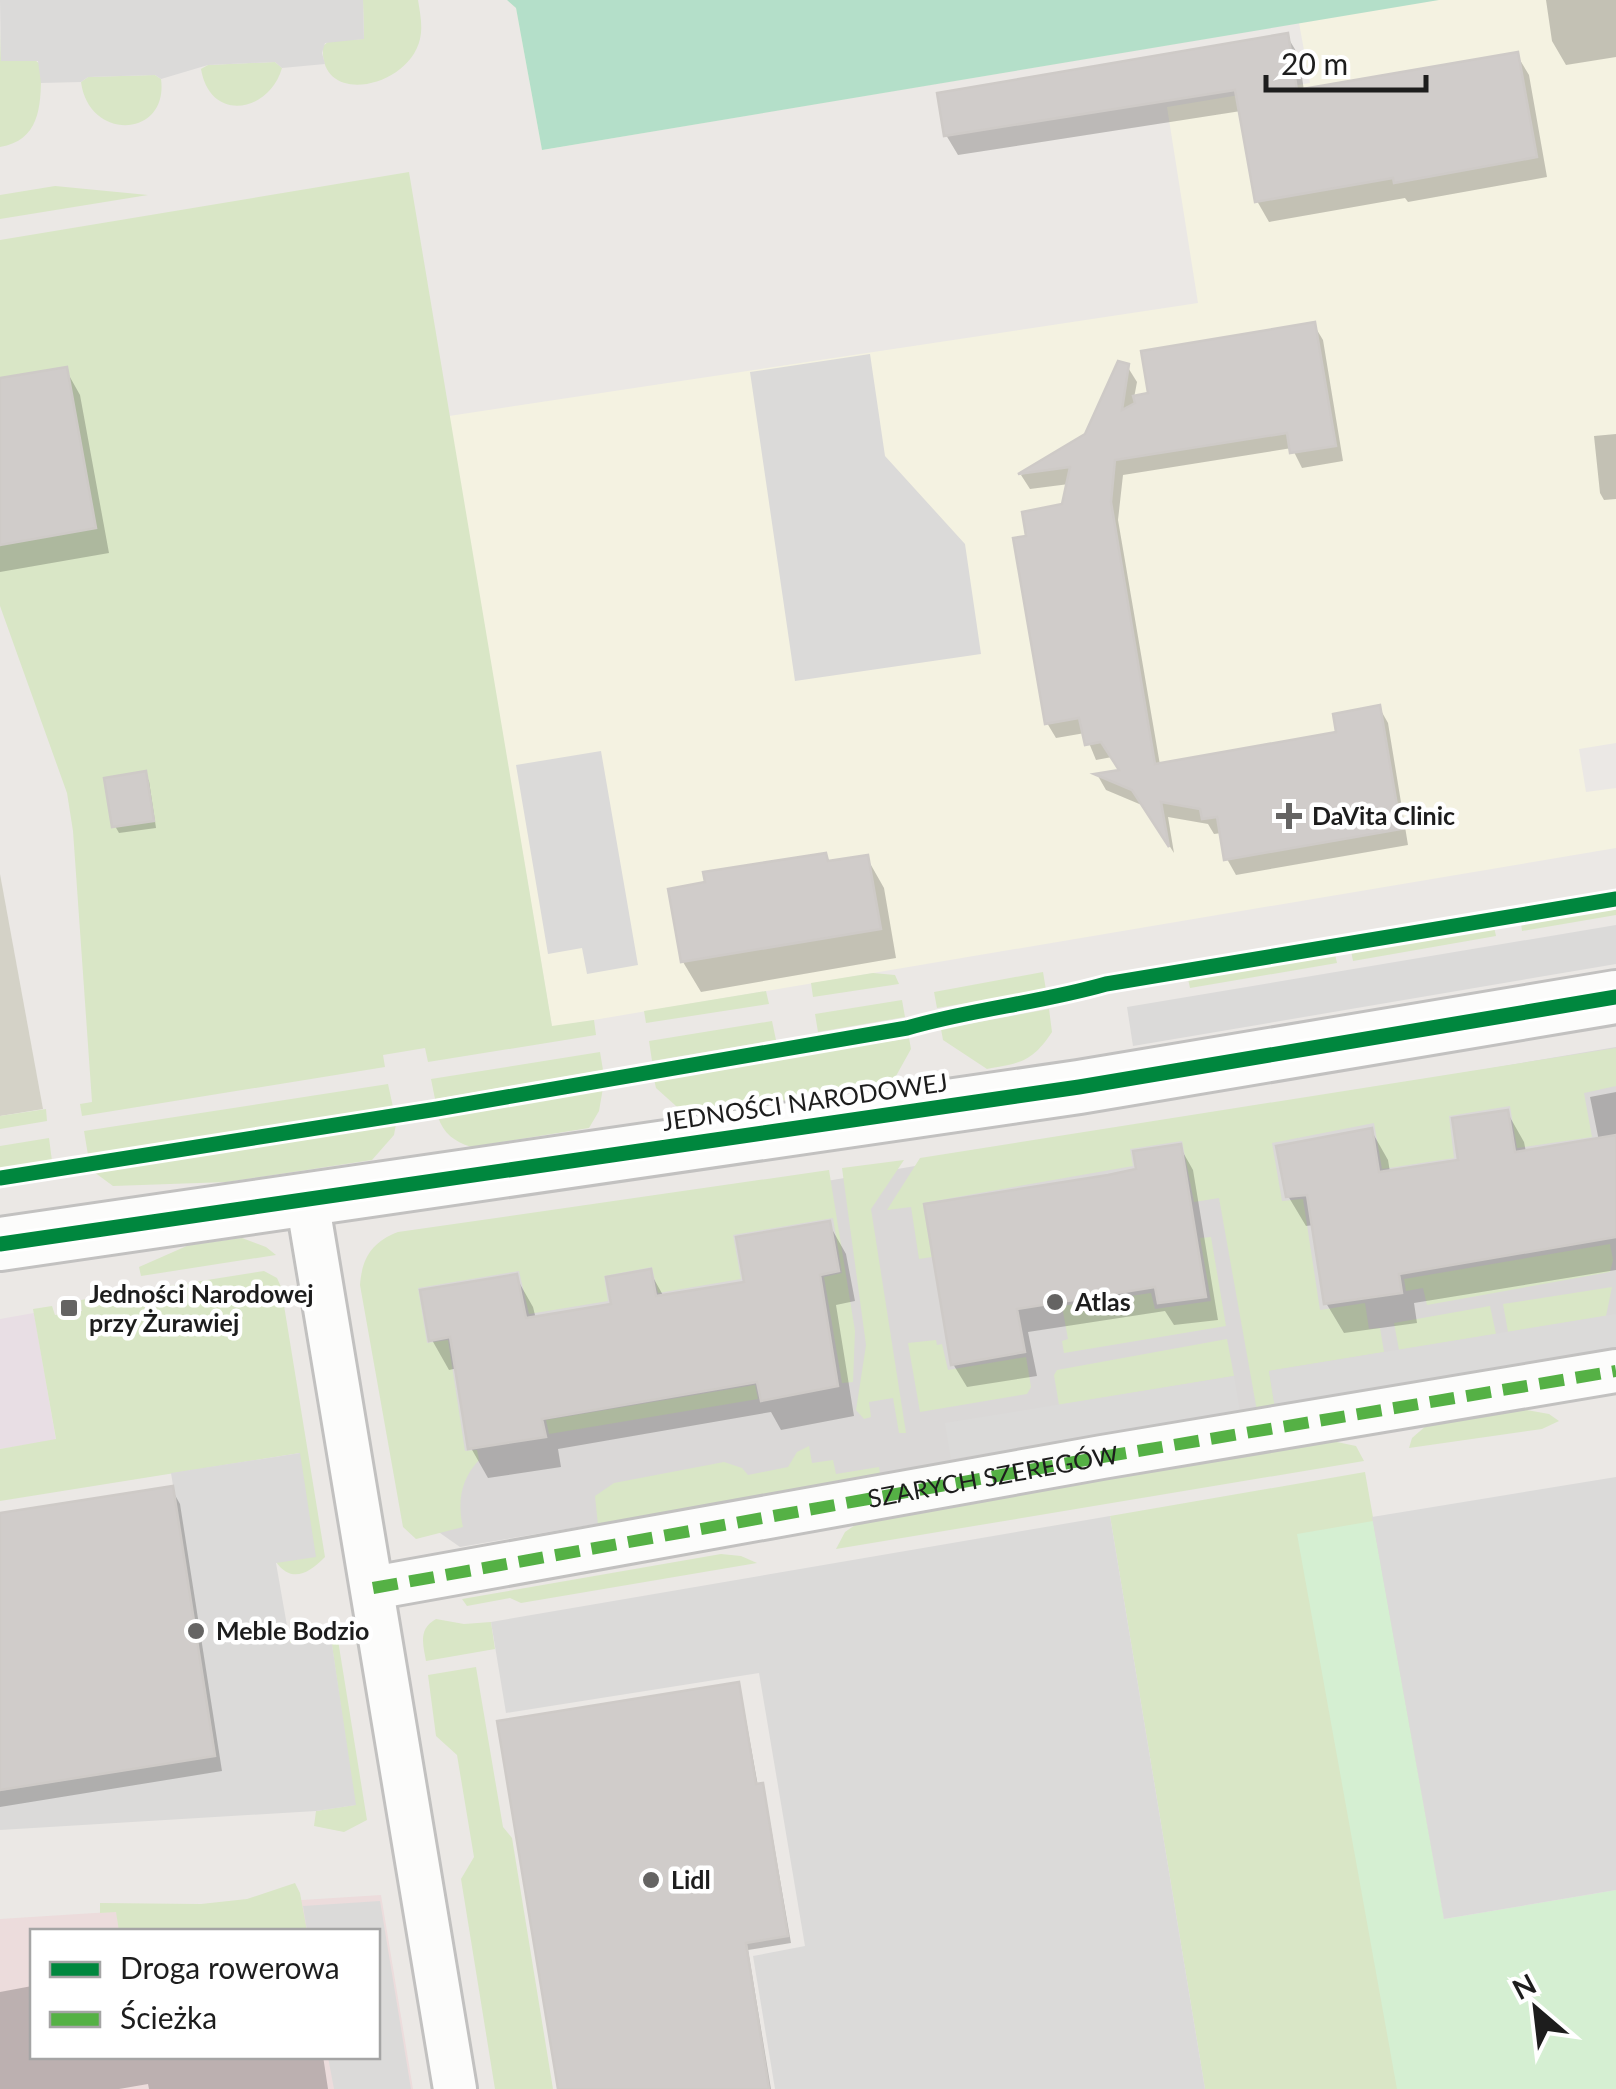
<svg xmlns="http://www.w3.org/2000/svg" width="1616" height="2089" font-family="Lato,sans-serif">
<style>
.residential{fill:#dad8d7}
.commercial{fill:#ecdcdc;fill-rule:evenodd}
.industrial{fill:#e8dee4}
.education{fill:#f4f2e1}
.construction{fill:#d4d2c7}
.grass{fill:#d9e6c6}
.park{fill:#d5efd2}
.pitch{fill:#b4dfc9}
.parking{fill:#dbdad9}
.shadow{fill:#0003}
.building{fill:#d0ccca;stroke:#cecac7;stroke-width:2.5}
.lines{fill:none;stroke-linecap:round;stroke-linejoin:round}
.minor-casing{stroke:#c2c1c0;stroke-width:48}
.tertiary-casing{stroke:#c2c1c0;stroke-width:58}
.minor{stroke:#fcfcfb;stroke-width:42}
.tertiary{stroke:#fcfcfb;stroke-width:52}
.quiet{stroke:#55b145;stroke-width:12;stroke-dasharray:25 12;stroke-linecap:butt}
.cycleway-casing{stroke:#fff;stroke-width:21}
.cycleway{stroke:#00873e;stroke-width:15}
.poi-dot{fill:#656463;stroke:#fff;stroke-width:4}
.labels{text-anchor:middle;stroke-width:9;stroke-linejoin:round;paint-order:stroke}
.poi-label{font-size:25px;font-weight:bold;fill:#1d1d1d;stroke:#fff;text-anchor:start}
.street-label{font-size:25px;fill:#1d1d1d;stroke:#fff}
</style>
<rect width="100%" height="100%" fill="#ebe8e5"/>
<path class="residential" d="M1616,1047V1351L460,1547L413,1514L402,1253Z"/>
<path class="commercial" d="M381,1895L413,2089H0V1919ZM32,1932H378V2056H32Z"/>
<path class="industrial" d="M34,1313L56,1440L0,1449V1319Z"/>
<path class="education" d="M507,0H1616V743L1579,749L1586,792L1616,788V848L552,1027L449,416L1198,303L1167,107L1310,83L1299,23L542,150L516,8Z"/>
<path class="construction" d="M0,874L43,1109L0,1116Z"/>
<path class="grass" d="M363,0H418C420,13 423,26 420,39C409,88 318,108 323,46L329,41L364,39Z
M0,29L1,61L35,60L41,65C41,100 43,140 0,147Z
M275,62L282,68C269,113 210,123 201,69L208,65Z
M155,75L161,79C169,138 89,142 81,82L88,77Z
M409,172L552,1026L594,1020L596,1035L428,1062L425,1048L383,1055L385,1067L82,1116L80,1104L92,1102L73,831L67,793L0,606V240Z
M55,186L148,195L0,219V195Z
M1616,907V915L1522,931L1521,923Z
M1494,927L1496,936L1353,961L1351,951Z
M1335,954L1337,963L1190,988L1188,979Z
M1043,972L1046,990L937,1008L934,992Z
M873,973L895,975L899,984L813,997L811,983Z
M766,991L769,1004L646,1023L644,1011Z
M902,1000L905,1017L818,1032L815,1014Z
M1049,1009L1052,1032C1032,1062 1021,1063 987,1069L943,1040L941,1029Z
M772,1021L776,1040L652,1061L649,1041Z
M909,1038L911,1049L891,1085L686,1115L656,1088L654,1079Z
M1616,1048V1086L1584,1093L1592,1137L1517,1148L1510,1106L1449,1116L1454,1158L1382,1169L1374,1123L1272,1143L1282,1201L1303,1199L1320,1310L1365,1303L1369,1329L1380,1328L1384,1352L1269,1371L1275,1408L1257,1411L1219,1198L1194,1202L1182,1141L1130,1149L1133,1166L923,1203L932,1257L919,1259L911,1207L887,1210L920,1158Z
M600,1052L603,1070L435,1099L431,1079Z
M388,1084L393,1107L88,1155L84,1131Z
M603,1088L599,1111L589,1128L471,1147C454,1141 444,1134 438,1117Z
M46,1109L47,1121L0,1129V1116Z
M396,1124L394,1135L372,1160L227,1182L113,1186L94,1172Z
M49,1138L52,1161L0,1168V1146Z
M904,1160L871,1209L906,1433H899L893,1398L869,1402L871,1417L864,1419L856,1410L866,1345L842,1168Z
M829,1170L855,1331L853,1382L842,1383L824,1277L842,1273L833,1218L733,1235L741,1279L658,1293L652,1267L604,1276L608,1301L529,1314L519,1271L418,1288L427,1343L448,1340L465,1451L477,1450L479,1460C461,1479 457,1502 463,1527L416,1539L403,1527L360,1285C362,1258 372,1242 398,1232Z
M1211,1237L1226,1326L1064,1353L1062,1341L1068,1339L1062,1306L1151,1293L1155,1309L1211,1301L1200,1238Z
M242,1238L266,1247L276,1255L141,1276L139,1267L189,1245Z
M1610,1244L1613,1260L1610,1272L1427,1305L1423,1288L1406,1291L1404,1279Z
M264,1271L277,1278L281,1287L325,1557C309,1573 292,1584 276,1562L300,1453L0,1501V1449L56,1439L33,1309L52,1306L55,1315L82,1311L81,1300Z
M1612,1287L1606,1316L1508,1332L1503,1304Z
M1490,1306L1496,1334L1399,1350L1394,1323Z
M1227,1339L1234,1376L1059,1405L1054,1375L1057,1370Z
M936,1340L937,1345L942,1344L948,1370L1026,1357L1031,1387L1027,1394L920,1412L908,1343Z
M755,1385L758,1399L549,1434L546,1420Z
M1521,1409L1549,1414L1559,1421L1542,1429L1409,1448L1412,1438L1427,1425Z
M1332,1441L1356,1446L1364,1461L836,1549L845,1532L861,1521Z
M809,1446L812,1463L833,1460L836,1474L879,1467L880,1474L598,1525L595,1496L614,1483L724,1462L742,1468L748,1475L788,1467L797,1452Z
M1365,1472L1444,1919L1414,2089H1205L1110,1516Z
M721,1554L741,1556L757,1563L521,1603L510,1598L467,1606L462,1599Z
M436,1619L464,1624L491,1622L495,1649L426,1661C423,1644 418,1629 436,1619Z
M307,1625L322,1626L337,1634L367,1820L344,1832L314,1826L316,1811L355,1805L331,1639L290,1644L292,1633Z
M476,1667L503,1827L512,1838L553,2089H495L461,1879L474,1857L457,1755L436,1736L428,1675Z
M295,1883L300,1893L307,1931H119L116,1912L100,1913V1903L201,1904L247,1899Z"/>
<path class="park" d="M1373,1521L1444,1919L1616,1890V2089H1397L1297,1534Z"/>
<path class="pitch" d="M507,0H1439L542,150L516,8Z"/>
<path class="parking" d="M0,0H363L364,39L325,43L322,53L325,64L282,68L275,62L208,65L161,79L155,75L88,77L81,82L41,83L38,61H1Z
M870,354L885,456L965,544L981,654L795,681L750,372Z
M601,751L638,965L587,974L582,948L548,954L516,765Z
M1616,925V964L1133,1046L1127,1007Z
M1616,1314V1350L1275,1408L1269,1371Z
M1234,1376L1240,1412L951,1459L945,1423Z
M300,1453L316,1557L276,1563L290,1643L331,1638L356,1805L316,1811L0,1830V1791L216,1756L171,1473Z
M1616,1477V1890L1444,1919L1372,1517Z
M1110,1516L1205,2089H775L753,1956L805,1946L759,1673L506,1713L491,1622Z
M380,1901L411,2089H334L328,2057L378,2056V1932L307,1931L303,1906Z"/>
<path class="shadow" d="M1546,0H1616V57L1566,65L1552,41Z
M1287,36L1299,56L1304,91L1517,55L1529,75L1547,177L1408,202L1405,198L1269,222L1257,201L1241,111L958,155L946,135Z
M1314,325L1323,340L1343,461L1302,468L1292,448L1123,475L1118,520L1160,765L1339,734L1379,707L1388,723L1408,845L1236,875L1227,859L1222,833L1214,834L1208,824L1168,817L1174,853L1144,806L1106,790L1098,776L1122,772L1112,757L1096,760L1085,733L1056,738L1047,723L1029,538L1064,506L1069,484L1030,489L1021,475L1087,435L1127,366L1137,382L1134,398L1151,395Z
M66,370L80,395L109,553L0,572V381Z
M1616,434V499L1604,500L1600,493L1594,436Z
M145,774L149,781L156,828L119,833L115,826Z
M867,858L884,888L896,958L701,992L683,962L829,863Z
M1616,1092V1270L1414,1303L1417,1323L1344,1333L1326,1303L1314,1225L1306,1226L1288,1196L1371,1130L1388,1160L1390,1172L1461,1162L1507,1112L1524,1142L1526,1152L1599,1141L1590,1097Z
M1180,1147L1193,1170L1218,1320L1174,1325L1165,1311L1028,1332L1037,1376L967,1387L953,1364L1138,1171Z
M829,1224L846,1254L855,1301L836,1305L854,1416L781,1430L771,1412L558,1449L561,1467L488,1478L471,1448L458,1368L449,1370L432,1340L516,1277L533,1307L536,1319L614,1306L650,1272L664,1297L747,1284Z
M171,1488L180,1504L222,1771L0,1807V1516Z
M737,1685L741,1692L758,1786H761L765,1793L791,1943L748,1950L771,2089H561Z
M32,1986V2056H323L328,2089H149L148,2084L119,2089H0V1992Z"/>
<path class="building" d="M1288,33L1297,90L1518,52L1537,157L1394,183L1393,178L1255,202L1235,90L944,136L937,93Z
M1315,322L1336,446L1290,453L1287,433L1115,460L1111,502L1155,764L1336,732L1333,714L1380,705L1401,829L1224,860L1217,817L1202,819L1200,809L1161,802L1169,847L1132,790L1094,774L1119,770L1101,742L1085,745L1079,718L1045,724L1013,538L1026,536L1022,512L1062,504L1070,467L1018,474L1085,434L1118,361L1129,364L1122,410L1135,403L1133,396L1148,393L1141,351Z
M67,367L96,528L0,545V378Z
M146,771L154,821L112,827L104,778Z
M826,853L828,861L868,855L881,929L681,962L668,889L705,882L703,872Z
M1508,1110L1515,1152L1616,1135V1237L1399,1274L1402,1293L1324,1304L1307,1195L1286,1197L1276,1146L1372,1128L1379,1172L1458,1160L1452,1118Z
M1181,1144L1206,1297L1158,1303L1155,1287L1017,1309L1025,1352L951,1365L924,1204L1108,1175L1136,1169L1133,1151Z
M830,1221L839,1271L820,1275L838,1386L761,1401L757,1382L542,1419L546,1437L468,1449L450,1337L429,1341L420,1290L517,1274L526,1318L611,1304L606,1277L651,1269L656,1296L744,1282L736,1237Z
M173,1486L215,1756L0,1790V1513Z
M739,1682L756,1784L763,1783L788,1936L746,1943L769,2089H558L497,1721Z"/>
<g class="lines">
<g class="minor-casing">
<g id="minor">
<path d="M307,1200L455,2089"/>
<path id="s1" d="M373,1588L1102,1457L1616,1371"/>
</g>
</g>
<g class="tertiary-casing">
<path id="tertiary" d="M0,1244L1079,1087L1616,997"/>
</g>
<use href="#minor" class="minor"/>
<use href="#tertiary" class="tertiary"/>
<path class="quiet" d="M373,1588L1102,1457L1616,1371"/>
<g class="cycleway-casing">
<path id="cycleway" d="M0,1178L437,1109L907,1028C972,1009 1040,1003 1106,984L1616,899
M0,1244L1079,1087L1616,997"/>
</g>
<use href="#cycleway" class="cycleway"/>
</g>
<g class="poi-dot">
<path d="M1284 801h10v10h10v10h-10v10h-10v-10h-10v-10h10z"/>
<circle cx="1055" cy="1302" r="10"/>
<rect x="59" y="1298" width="20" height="20" rx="5"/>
<circle cx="196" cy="1631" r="10"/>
<circle cx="651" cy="1880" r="10"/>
</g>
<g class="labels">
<g class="poi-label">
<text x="1312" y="825">DaVita Clinic</text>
<text x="89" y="1303">Jedności Narodowej<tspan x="89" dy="29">przy Żurawiej</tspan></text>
<text x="1075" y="1311">Atlas</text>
<text x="216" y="1640">Meble Bodzio</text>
<text x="671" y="1889">Lidl</text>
</g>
<g class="street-label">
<text transform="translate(805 1102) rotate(-8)" y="9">JEDNOŚCI NARODOWEJ</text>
<text dy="9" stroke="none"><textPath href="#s1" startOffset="630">SZARYCH SZEREGÓW</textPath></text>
</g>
</g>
<rect x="30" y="1929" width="350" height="130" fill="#ffffff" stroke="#a5a5a5" stroke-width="2.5"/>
<rect x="50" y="1962" width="50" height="15" fill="#00873e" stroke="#a5a5a5" stroke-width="2.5"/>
<text x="120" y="1979" font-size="30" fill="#1d1d1d">Droga rowerowa</text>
<rect x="50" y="2012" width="50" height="15" fill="#55b145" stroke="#a5a5a5" stroke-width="2.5"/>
<text x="120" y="2029" font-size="30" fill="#1d1d1d">Ścieżka</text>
<g transform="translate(1536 2009) rotate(332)" stroke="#ffffff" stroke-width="8" paint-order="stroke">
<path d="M0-8L18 38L0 25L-18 38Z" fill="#1d1d1d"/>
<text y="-15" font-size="28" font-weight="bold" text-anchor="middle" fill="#1d1d1d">N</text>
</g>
<path d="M1266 75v15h160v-15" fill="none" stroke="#1d1d1d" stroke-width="5"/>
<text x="1281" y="75" font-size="30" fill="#1d1d1d" stroke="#ffffff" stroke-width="8" paint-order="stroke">20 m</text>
</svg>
